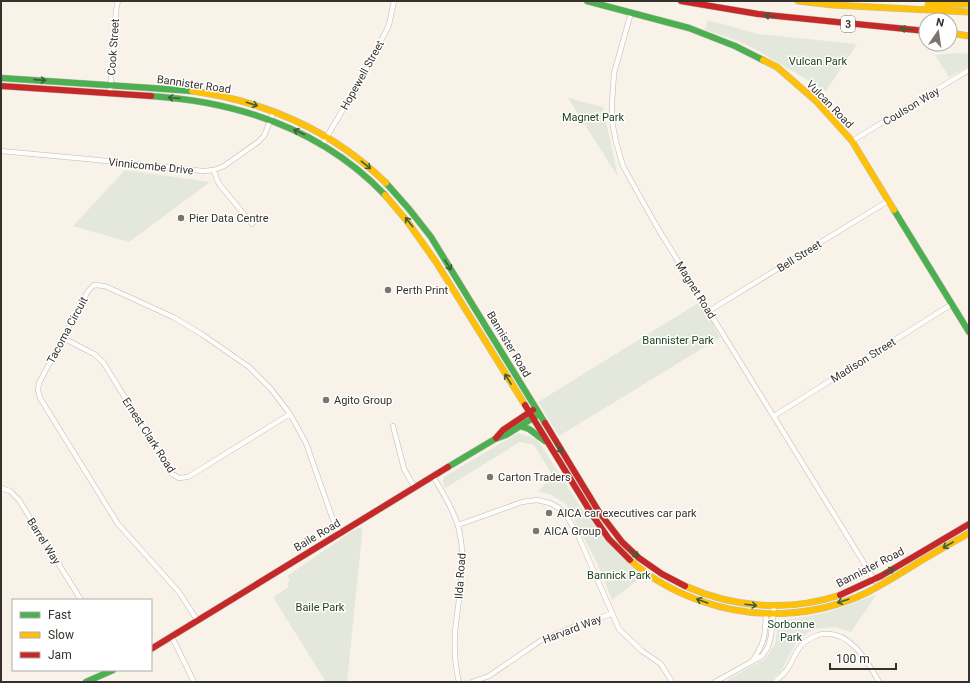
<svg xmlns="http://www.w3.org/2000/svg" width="970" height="683" font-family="Roboto,sans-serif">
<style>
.green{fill:#e4e8dc}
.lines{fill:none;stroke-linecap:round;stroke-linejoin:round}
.street-casing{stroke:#bfbab3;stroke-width:5.5}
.fast-casing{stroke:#bfbab3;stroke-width:7}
.slow-casing{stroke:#bfbab3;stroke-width:7}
.jam-casing{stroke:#bfbab3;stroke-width:7}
.street{stroke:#fefdfc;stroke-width:4.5}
.fast{stroke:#4caf50;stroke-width:6}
.slow{stroke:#ffc107;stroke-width:6}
.jam{stroke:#c62828;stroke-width:6}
.oneway{stroke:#3e5e38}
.poi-dot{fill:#7a756d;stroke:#fff;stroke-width:1.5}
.labels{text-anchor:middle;stroke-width:3;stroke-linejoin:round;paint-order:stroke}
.shield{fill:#fff;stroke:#72706b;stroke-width:1}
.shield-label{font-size:10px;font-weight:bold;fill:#36322b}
.street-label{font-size:11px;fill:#36322b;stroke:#fff}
.park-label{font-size:11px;fill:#22431f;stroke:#fff}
.poi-label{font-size:11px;fill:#36322b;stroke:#fff;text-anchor:start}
</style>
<rect width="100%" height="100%" fill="#f8f2e8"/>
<path class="green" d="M708,20L758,34L857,44L826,91L757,50L736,40L705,30Z
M958,53L969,54V66L949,77L935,55Z
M568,98L603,107L618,177Z
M125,170L210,182L129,242L73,226Z
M700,302L714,325V327L719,335L721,337L559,436L538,402Z
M518,433L537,439L584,512L617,553L643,576L612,600L597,563L566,504L551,495L538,491L553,476L534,445L520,442L445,488L443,482L444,477Z
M362,527V535L347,682H326L273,597L289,587L287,584L290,581L287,576L354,530Z
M876,595L851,632L835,627L813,629L797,641L781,671L770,682H727L729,679L765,659L775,644L778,626L784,620L810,616L831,611Z"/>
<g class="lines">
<g class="street-casing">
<path id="street" d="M631,13L614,73L612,103V121L616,142L623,166L657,227L875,581
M110,94L116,11L118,1
M852,141L969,70
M322,145L368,67L389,25L394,1
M1,151L87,159L203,171L214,170L224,166L258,142L264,136L274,111
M214,170L217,180L220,185L252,224
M709,311L888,201
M63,338L94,354L103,362L172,474L179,478L188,477L290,414
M774,416L952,304
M393,426L404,469L415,488
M433,476C442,492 453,508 458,526C468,562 458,597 455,633C454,650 455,666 459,682
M1,488L10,491L19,500L81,600
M458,525L522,502L537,500L550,503L559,508L566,515L577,533L619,629L642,651L661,664L672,682
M197,620L179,592L118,524L40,398L38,390L39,383L88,291L94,285L105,286L173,317L203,335L249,367L271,389L290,414L306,443L332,517L340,533
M172,637L194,682
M753,660C766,640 765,635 766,613
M472,682L489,676L540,641L575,626L611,614
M715,682L762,656L768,647L771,636L774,606
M775,682C779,678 785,673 788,668C792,662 795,653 800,647C804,642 812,637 818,635C848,627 867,660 879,682"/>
</g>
<g class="fast-casing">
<path id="fast" d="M587,1L689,28L735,46L763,60
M1,78L151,88L192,91
M151,96C240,102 322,129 385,195
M386,183L409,209L431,237L545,423
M894,210L969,332
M520,426L529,429L545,441
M448,467L495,439L506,435L536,416
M86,682L113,670"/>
</g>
<g class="slow-casing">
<path id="slow" d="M798,1L833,5L969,12
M928,5L969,4
M950,33L969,36
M763,60L777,67L816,101L852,141L894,210
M192,91C265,101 333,131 386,183
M385,195L407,221L436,262L525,405
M630,560C651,579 677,593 704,602C757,620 815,617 866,593C882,585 896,576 911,567C930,555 950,544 969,533
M685,586C734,608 789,612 840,595"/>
</g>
<g class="jam-casing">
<path id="jam" d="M681,1L758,14L926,31
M1,86L151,96
M525,405L593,516L609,539L630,560
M545,423L599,512L622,542L639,558L662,574L685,586
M496,438L503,430L533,410
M840,595L881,576L969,524
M151,649L448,467"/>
</g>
<use href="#street" class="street"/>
<use href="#fast" class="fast"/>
<use href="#slow" class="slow"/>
<use href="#jam" class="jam"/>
</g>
<defs><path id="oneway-shaft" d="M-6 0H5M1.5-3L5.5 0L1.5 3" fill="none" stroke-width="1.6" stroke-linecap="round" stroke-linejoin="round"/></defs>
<g class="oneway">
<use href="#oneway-shaft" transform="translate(770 16) rotate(-174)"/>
<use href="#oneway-shaft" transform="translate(906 29) rotate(-175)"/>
<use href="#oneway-shaft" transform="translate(40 80) rotate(4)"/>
<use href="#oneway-shaft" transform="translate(174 98) rotate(-175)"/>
<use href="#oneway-shaft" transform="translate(252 104) rotate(18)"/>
<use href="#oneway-shaft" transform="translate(299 132) rotate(-155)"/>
<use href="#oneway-shaft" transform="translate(366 165) rotate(39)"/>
<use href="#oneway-shaft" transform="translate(409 222) rotate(-128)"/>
<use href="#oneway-shaft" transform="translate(448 265) rotate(58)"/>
<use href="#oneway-shaft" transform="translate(508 379) rotate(-122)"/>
<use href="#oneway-shaft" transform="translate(559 448) rotate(58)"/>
<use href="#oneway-shaft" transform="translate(948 545) rotate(150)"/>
<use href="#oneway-shaft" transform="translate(634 553) rotate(43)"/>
<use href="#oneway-shaft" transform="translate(889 571) rotate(-30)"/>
<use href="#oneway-shaft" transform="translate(702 601) rotate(-160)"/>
<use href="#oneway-shaft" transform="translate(843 601) rotate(162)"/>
<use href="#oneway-shaft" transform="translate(751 605) rotate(7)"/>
</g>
<g class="poi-dot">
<circle cx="181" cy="218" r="4"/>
<circle cx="388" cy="290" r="4"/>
<circle cx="326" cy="400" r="4"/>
<circle cx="490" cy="477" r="4"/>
<circle cx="549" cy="513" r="4"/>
<circle cx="536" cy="531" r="4"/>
</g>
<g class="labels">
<rect class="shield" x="841" y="16" width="14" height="16" rx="3"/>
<g class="shield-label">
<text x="848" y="28">3</text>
</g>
<g class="street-label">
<text transform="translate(113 47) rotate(-86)" y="4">Cook Street</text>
<text transform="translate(362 75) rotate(-61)" y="4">Hopewell Street</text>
<text transform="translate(194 84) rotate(8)" y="4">Bannister Road</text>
<text transform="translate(830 104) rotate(46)" y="4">Vulcan Road</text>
<text transform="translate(911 106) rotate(-31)" y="4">Coulson Way</text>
<text transform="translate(151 166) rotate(6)" y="4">Vinnicombe Drive</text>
<text transform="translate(799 256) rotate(-32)" y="4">Bell Street</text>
<text transform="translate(696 290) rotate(58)" y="4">Magnet Road</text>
<text transform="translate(67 330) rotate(-62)" y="4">Tacoma Circuit</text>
<text transform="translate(509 344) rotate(59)" y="4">Bannister Road</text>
<text transform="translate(863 360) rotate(-32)" y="4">Madison Street</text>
<text transform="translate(149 435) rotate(57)" y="4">Ernest Clark Road</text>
<text transform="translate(317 535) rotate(-31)" y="4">Baile Road</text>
<text transform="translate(44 541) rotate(58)" y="4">Barrel Way</text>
<text transform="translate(870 567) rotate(-27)" y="4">Bannister Road</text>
<text transform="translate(460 576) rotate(-86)" y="4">Ilda Road</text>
<text transform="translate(572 629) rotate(-21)" y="4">Harvard Way</text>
</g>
<g class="park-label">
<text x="818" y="65">Vulcan Park</text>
<text x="593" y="121">Magnet Park</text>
<text x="678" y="344">Bannister Park</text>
<text x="619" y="579">Bannick Park</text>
<text x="320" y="611">Baile Park</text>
<text x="791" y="628">Sorbonne<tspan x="791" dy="13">Park</tspan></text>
</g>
<g class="poi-label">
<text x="189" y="222">Pier Data Centre</text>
<text x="396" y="294">Perth Print</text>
<text x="334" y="404">Agito Group</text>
<text x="498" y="481">Carton Traders</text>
<text x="557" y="517">AICA car executives car park</text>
<text x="544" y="535">AICA Group</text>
</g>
</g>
<rect width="970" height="683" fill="none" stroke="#36322b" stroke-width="4"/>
<rect x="12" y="599" width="140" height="72" fill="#ffffff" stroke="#afadaa"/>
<rect x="20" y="612" width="20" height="6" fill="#4caf50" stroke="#afadaa"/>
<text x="48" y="619" font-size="12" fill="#36322b">Fast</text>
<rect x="20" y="632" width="20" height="6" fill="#ffc107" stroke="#afadaa"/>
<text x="48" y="639" font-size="12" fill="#36322b">Slow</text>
<rect x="20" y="652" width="20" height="6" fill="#c62828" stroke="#afadaa"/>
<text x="48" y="659" font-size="12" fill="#36322b">Jam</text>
<g transform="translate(938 32) rotate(13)"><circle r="19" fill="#ffffff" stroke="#afadaa"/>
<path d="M0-3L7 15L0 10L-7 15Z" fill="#7a756d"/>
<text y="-6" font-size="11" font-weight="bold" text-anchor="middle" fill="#36322b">N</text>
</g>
<path d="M830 663v6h66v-6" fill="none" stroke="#36322b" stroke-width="2"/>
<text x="836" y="663" font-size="12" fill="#36322b" stroke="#ffffff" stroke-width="3" paint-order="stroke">100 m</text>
</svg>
